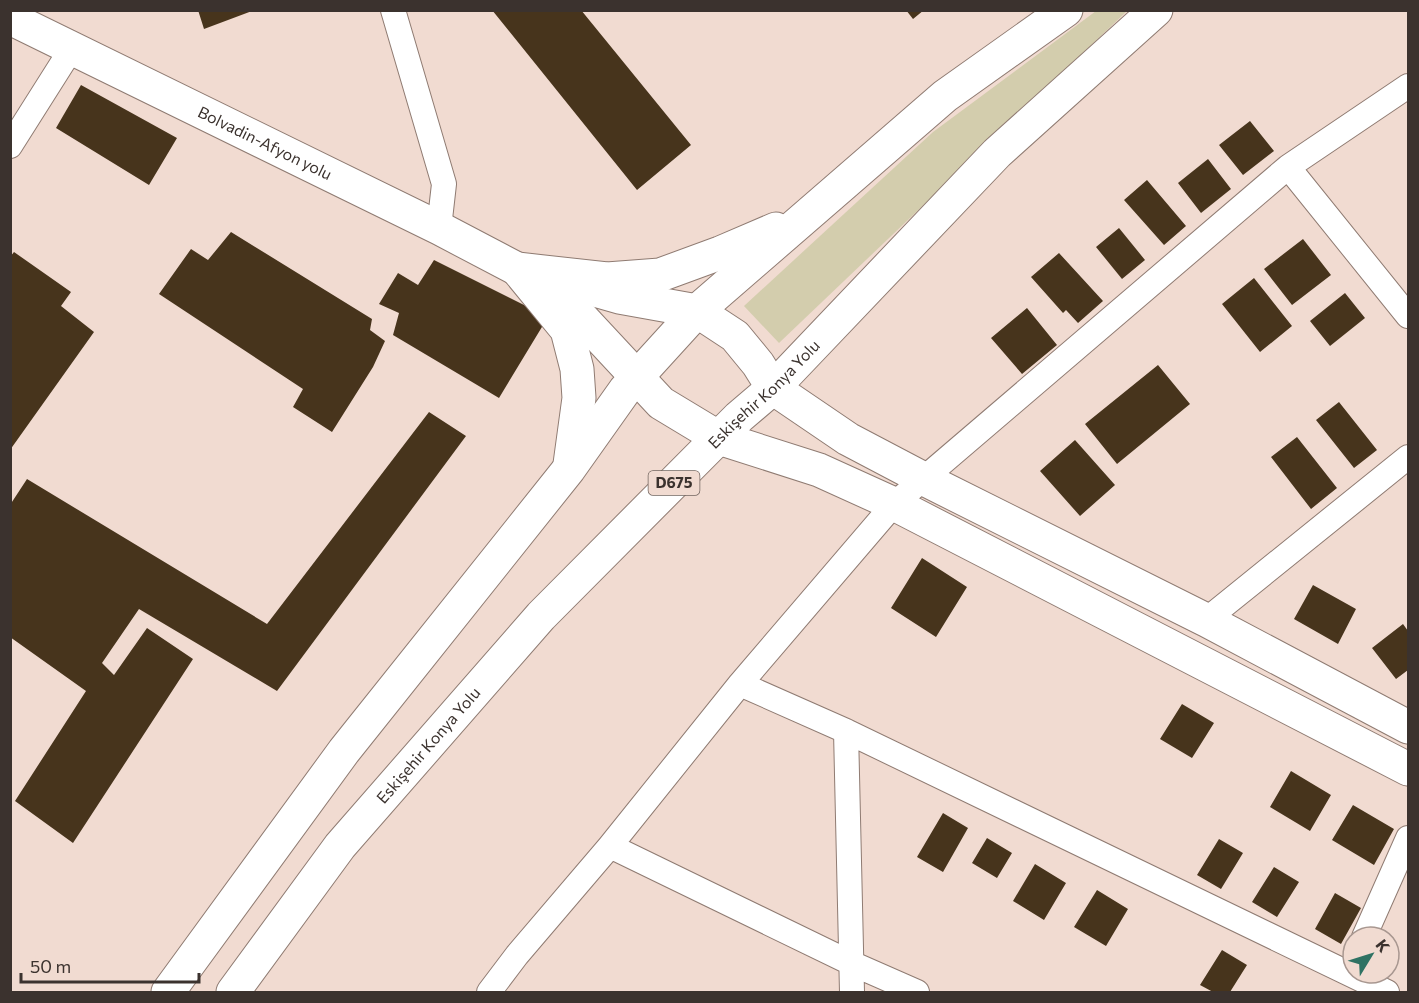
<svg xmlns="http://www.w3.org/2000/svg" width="1419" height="1003" font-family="Commissioner,sans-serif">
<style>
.green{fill:#d3cdad}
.building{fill:#47341c}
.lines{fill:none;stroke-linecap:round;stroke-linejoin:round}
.street-casing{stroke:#8f7b72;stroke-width:26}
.secondary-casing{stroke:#8f7b72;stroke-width:35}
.highway-casing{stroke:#8f7b72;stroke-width:35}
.street{stroke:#fff;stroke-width:24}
.secondary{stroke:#fff;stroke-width:33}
.highway{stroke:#fff;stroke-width:33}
.labels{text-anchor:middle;stroke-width:6;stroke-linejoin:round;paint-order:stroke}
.shield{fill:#f1dbd1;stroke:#72655f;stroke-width:1.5}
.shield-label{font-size:15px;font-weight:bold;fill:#3b322e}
.street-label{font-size:16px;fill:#3b322e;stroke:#f1dbd1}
</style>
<rect width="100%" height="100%" fill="#f1dbd1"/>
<path class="green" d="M1096,11H1127L779,343L744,306L933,132Z"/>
<path class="building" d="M198,10H252V11L204,29Z
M492,10H581L691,145L637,190Z
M906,10H924L913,19Z
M81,85L177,138L149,185L56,128Z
M1250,121L1274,151L1243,175L1219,145Z
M1208,159L1231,189L1201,213L1178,183Z
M1147,180L1186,226L1164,245L1124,200Z
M1119,228L1145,260L1122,279L1096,247Z
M231,232L372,319L370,330L385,341L373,367L332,432L293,407L303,389L159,294L191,249L208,260Z
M1303,239L1331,275L1292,305L1264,269Z
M14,252L71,292L61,306L94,332L10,450V257Z
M1059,253L1103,301L1078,323L1066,310L1063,313L1031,277Z
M434,260L548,317L499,398L393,335L399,313L379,304L398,273L418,285Z
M1254,278L1292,326L1260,352L1222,304Z
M1345,293L1365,318L1330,346L1310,321Z
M1027,308L1057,345L1022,374L991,338Z
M1158,365L1190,404L1117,464L1085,424Z
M1339,402L1377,450L1354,468L1316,420Z
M429,412L466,436L277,691L139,609L102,663L114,675L147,628L193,659L73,843L15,801L86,691L10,637V505L27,479L267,624Z
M1297,437L1337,488L1311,509L1271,457Z
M1075,440L1115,485L1080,516L1040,471Z
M922,558L967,587L936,637L891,608Z
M1313,585L1356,609L1338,644L1294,619Z
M1403,624L1408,631V670L1396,679L1372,648Z
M1182,704L1214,723L1192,758L1160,739Z
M1291,771L1331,795L1310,831L1270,807Z
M1353,805L1394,829L1374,865L1332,840Z
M943,813L968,828L943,872L917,857Z
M987,838L1012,853L997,878L972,863Z
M1219,839L1243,853L1221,889L1197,875Z
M1035,864L1066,883L1044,920L1013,901Z
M1274,867L1299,882L1277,917L1252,902Z
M1097,890L1128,909L1106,946L1074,927Z
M1335,893L1361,908L1341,944L1315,929Z
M1222,950L1247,965L1230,992H1213L1200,985Z"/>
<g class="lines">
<g class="street-casing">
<path id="street" d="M393,10L444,184L439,228
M10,146L72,48
M1288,167L1408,316
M1206,620L1408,457
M740,684L846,731L1387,992
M846,731L852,992
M610,846L740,684L894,504L1288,167L1408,86
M1364,937L1408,838
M489,992L517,955L610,846L851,963L917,992"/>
</g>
<g class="secondary-casing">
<g id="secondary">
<path id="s1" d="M10,18L439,228L517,269L580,316L661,403L719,438L819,470L894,504L1408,769"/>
<path d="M570,283L619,297L697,311L735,336L758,364L773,388L848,439L924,479L1206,620L1408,727"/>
</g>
</g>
<g class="highway-casing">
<g id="highway">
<path d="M517,269L607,279L660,275L720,253L776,229"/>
<path d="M517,269L567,330L577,369L579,398L570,464"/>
<path d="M168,992L344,751L569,469L625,390L697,311L945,96L1066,10"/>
<path id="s2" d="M233,992L340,846L541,616L739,417L773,388L997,153L1156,10"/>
</g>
</g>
<use href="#street" class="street"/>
<use href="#secondary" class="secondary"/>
<use href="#highway" class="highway"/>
</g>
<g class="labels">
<rect class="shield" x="648.5" y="471" width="51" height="24" rx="4.5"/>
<g class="shield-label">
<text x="674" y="488">D675</text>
</g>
<g class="street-label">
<text dy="6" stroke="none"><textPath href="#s1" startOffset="284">Bolvadin-Afyon yolu</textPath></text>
<text dy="6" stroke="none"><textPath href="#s2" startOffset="801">Eskişehir Konya Yolu</textPath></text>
<text dy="6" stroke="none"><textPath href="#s2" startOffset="315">Eskişehir Konya Yolu</textPath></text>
</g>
</g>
<rect width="1419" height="1003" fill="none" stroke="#3b322e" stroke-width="24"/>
<g transform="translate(1371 955) rotate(52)"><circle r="28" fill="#f1dbd1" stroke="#a89790" stroke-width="1.5"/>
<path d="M0-4.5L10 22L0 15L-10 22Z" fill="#2f7263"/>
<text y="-9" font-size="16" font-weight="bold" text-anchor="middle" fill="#3b322e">K</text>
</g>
<path d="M21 973v9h178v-9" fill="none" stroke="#3b322e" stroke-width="3"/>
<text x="30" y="973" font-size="18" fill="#3b322e" stroke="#f1dbd1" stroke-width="4.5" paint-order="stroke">50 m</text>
</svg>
